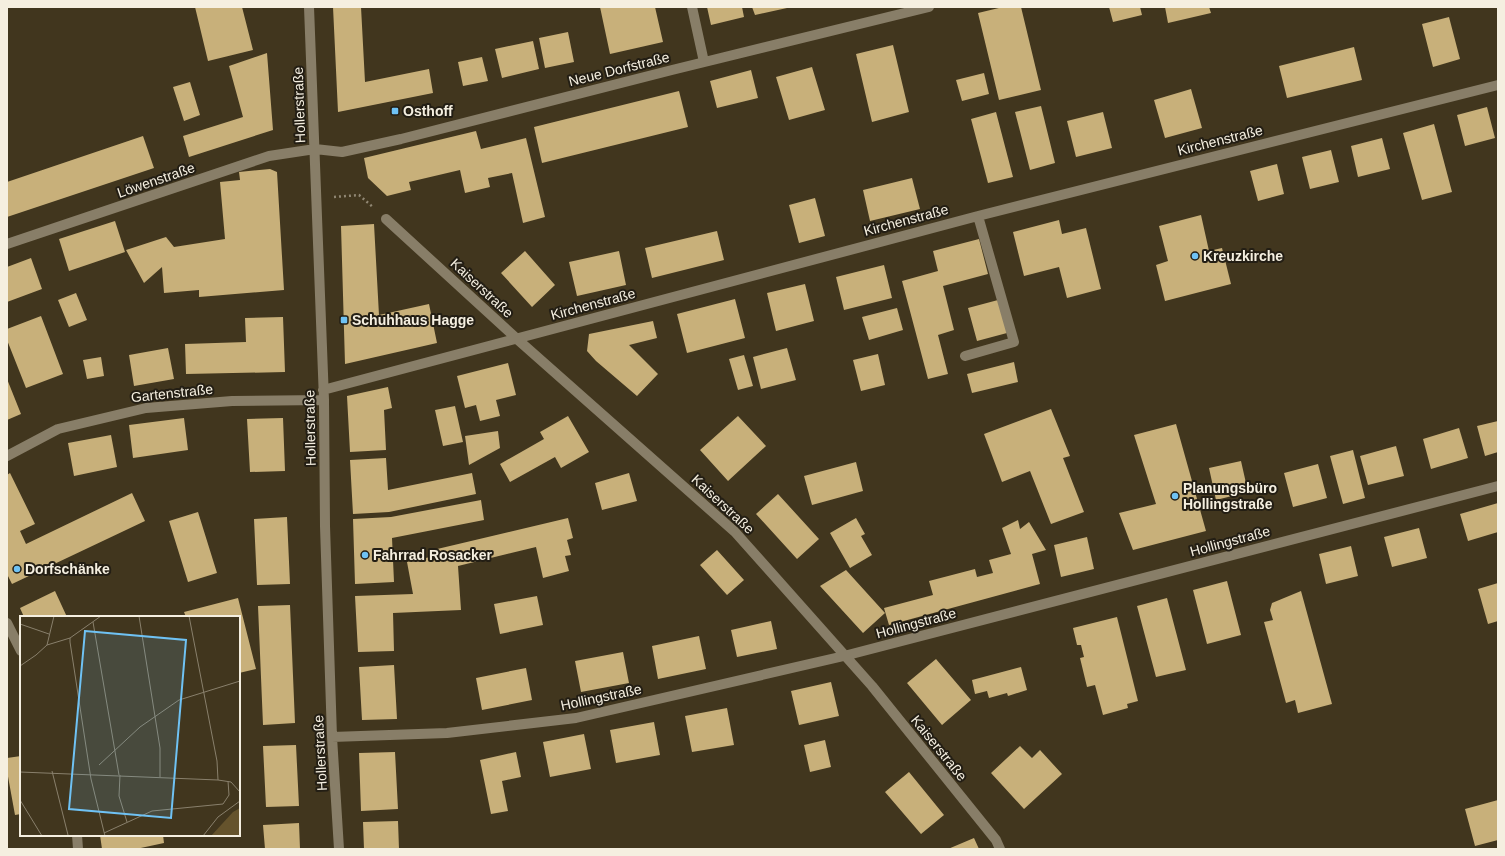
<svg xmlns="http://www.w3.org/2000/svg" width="1505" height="856" font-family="Helvetica,sans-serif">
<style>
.building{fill:#c8b07a}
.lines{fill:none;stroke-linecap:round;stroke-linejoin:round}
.path{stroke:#8f8672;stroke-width:2.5;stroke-dasharray:2 3;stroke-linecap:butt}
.minor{stroke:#887e68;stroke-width:10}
.poi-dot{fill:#6fc2f4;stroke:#231e14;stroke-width:1.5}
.labels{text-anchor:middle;stroke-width:4;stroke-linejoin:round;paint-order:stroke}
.street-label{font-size:14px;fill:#f5efe0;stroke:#231e14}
.poi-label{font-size:14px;font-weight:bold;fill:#f5efe0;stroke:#231e14;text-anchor:start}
.inset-road{fill:none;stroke:#89806c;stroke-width:1}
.view{fill:#6fc2f4;fill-opacity:0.15;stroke:#6fc2f4;stroke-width:2}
.inset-edge{fill:none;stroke:#f5efe0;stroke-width:2}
</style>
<rect width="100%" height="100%" fill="#41361e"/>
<path class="building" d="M195,7H242L253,50L208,61Z
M333,7H361L365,82L429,69L433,93L338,112Z
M600,7H655L663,42L610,54Z
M707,7H742L744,17L711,25Z
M752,7H787V8L755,15Z
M1003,7H1021L1041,90L999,100L978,13Z
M1109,7H1140L1142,15L1113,22Z
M1165,7H1209L1211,13L1168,23Z
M1449,17L1460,59L1433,67L1422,24Z
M568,32L574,62L545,68L539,38Z
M533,41L539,69L502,78L495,49Z
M893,45L909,112L872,122L856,54Z
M1354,47L1362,80L1287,98L1279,66Z
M267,53L273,130L189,157L183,136L243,117L229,66Z
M482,57L488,81L463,86L458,62Z
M812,67L825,110L789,120L776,77Z
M751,70L758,98L717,108L710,81Z
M984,73L989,94L962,101L956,80Z
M190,82L200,115L184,121L173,87Z
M1191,89L1202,128L1165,138L1154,100Z
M679,91L688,127L542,163L534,127Z
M1041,106L1055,163L1030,170L1015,112Z
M1487,107L1495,138L1465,146L1457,115Z
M996,112L1013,177L988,183L971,119Z
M1103,112L1112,148L1076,157L1067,121Z
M1434,124L1452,192L1422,200L1403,133Z
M476,131L481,149L526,138L545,217L523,223L512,173L488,178L490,187L465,193L460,170L409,182L411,190L387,196L368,178L364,158Z
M143,136L154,168L7,217V182Z
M1382,138L1390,169L1358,177L1351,146Z
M1331,150L1339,182L1310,189L1302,157Z
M1277,164L1284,194L1258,201L1250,171Z
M270,169L277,172L284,290L199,297V290L164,293L162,267L144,283L126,250L166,237L174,247L225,239L220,182L240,180L239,172Z
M912,178L920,209L870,221L863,190Z
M815,198L825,236L799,243L789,205Z
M1201,215L1209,251L1222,248L1231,284L1165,301L1156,265L1168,261L1159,226Z
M1059,220L1062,234L1086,228L1101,289L1067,298L1059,267L1024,276L1013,232Z
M115,221L125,252L69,271L59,239Z
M374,224L379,315L429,304L437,343L345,364L341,226Z
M717,231L724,260L652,278L645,248Z
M979,239L988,274L943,286L954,330L938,335L948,374L928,379L902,281L938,271L933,251Z
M525,251L555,285L532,307L501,273Z
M619,251L626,285L577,296L569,262Z
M31,258L42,289L7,302V267Z
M884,265L892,298L844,310L836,277Z
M805,284L814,321L776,331L767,293Z
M76,293L87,320L69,327L58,300Z
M735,299L745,338L687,353L677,314Z
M998,300L1007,333L977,341L968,308Z
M897,308L903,330L869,340L862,317Z
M41,316L63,374L26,388L7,340V329Z
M283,317L285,372L186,374L185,344L246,342L245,318Z
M653,321L657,338L629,345L658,374L637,396L596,361L587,351L589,334Z
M168,348L174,379L134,386L129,355Z
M787,348L796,380L761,389L753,357Z
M878,354L885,385L861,391L853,360Z
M744,355L753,386L738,390L729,359Z
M101,357L104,376L87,379L83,360Z
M1014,362L1018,382L972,393L967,374Z
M508,363L516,395L496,400L500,416L480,421L476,405L465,408L457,376Z
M7,379L21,414L7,420Z
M388,387L392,408L384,410L386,450L350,452L347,396Z
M455,406L463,442L443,446L435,410Z
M1051,409L1070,456L1063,458L1084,512L1051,524L1030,471L1002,482L984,434Z
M568,416L589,452L561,468L555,457L510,482L500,464L544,439L540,432Z
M738,416L766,446L728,481L700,450Z
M184,418L188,450L133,458L129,425Z
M283,418L285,471L250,472L247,419Z
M1498,421V452L1485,456L1477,426Z
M1176,424L1206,531L1133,550L1119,513L1156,504L1134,435Z
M1459,428L1468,458L1431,469L1423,439Z
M498,431L500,448L469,465L465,436Z
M111,435L117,467L74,476L68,443Z
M1396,446L1404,476L1368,485L1360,456Z
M1353,450L1365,498L1343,504L1330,456Z
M386,458L388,490L472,473L476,494L389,512L353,514L350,460Z
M1241,461L1248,492L1216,500L1209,468Z
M856,462L863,491L812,505L804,476Z
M1318,464L1327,498L1293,507L1284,473Z
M10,473L35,524L20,531L26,544L132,493L145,521L12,584L7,574V475Z
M629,473L637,501L602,510L595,483Z
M778,494L819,539L797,559L756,514Z
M481,500L484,520L392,538L394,582L355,584L353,519L391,517Z
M1498,503V532L1468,541L1460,514Z
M198,512L217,573L188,582L169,521Z
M287,517L290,584L257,585L254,519Z
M568,518L573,538L567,540L571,555L565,556L569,571L543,578L536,547L458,566L461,610L393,613L394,651L358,652L355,596L413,594L407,562L435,556L433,550Z
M856,518L865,534L861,536L872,555L850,568L830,533Z
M1018,520L1020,529L1029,522L1046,550L1032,554L1040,584L889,625L884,608L933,595L929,581L975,569L977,577L993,573L989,560L1011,554L1002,528Z
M1419,528L1427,558L1392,567L1384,537Z
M1087,537L1094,569L1061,577L1054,545Z
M1351,546L1358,576L1326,584L1319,554Z
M717,550L744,580L727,595L700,565Z
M846,570L885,613L863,633L820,586Z
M1227,581L1241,635L1207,644L1193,590Z
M1498,583V621L1488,624L1478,589Z
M55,591L67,617H24L20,608Z
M1301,591L1332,704L1298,713L1295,700L1286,703L1264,622L1273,620L1270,610L1272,603Z
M537,596L543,625L500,634L494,604Z
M238,598L256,669L239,673V617H186L184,612Z
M1167,598L1186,670L1156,677L1137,606Z
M290,605L295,723L263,725L258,606Z
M1117,617L1138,701L1127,704L1128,708L1103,715L1095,685L1087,687L1080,658L1084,657L1081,645H1077L1073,628Z
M771,621L777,649L737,657L731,630Z
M699,636L706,669L658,679L652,646Z
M623,652L629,683L581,692L575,661Z
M936,659L971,700L942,725L907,683Z
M394,665L397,719L362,720L359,667Z
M1021,667L1027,690L1008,696L1007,693L989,698L987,691L975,694L972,680Z
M526,668L532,700L482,710L476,678Z
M831,682L839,716L799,725L791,691Z
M727,708L734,745L692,752L685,716Z
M654,722L660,755L616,763L610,730Z
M584,734L591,769L550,777L543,742Z
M825,740L831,767L810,772L804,745Z
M296,745L299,806L266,807L263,746Z
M1020,746L1032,758L1040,750L1062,774L1024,809L991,773Z
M395,752L398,809L361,811L359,753Z
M516,752L521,777L502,781L508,811L491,814L480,760Z
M21,756V814L15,815L7,771V758Z
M909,772L944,815L921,834L885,792Z
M1498,800V840L1475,846L1465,809Z
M398,821L399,849H364L363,822Z
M299,823L300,849H265L263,825Z
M100,835H163L164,843L136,849H102Z
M974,838L979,849H948Z"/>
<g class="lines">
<path class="path" d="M334,197L359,195L374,208"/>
<path class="minor" d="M309,7L324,400L325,526L332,737L339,849
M692,7L704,62
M386,219L517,339L735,532L872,686L996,840L1000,849
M7,244L269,156L315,149L342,152L401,139L672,70L929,7
M965,356L1014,342L978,216
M323,390L978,216L1498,85
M7,456L58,429L146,408L232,401L324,400
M7,623L21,651
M332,737L447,733L576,718L844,656L1498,486
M77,835L78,849"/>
</g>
<g class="poi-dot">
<rect x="391" y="107" width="8" height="8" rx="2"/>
<circle cx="1195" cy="256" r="4"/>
<rect x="340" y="316" width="8" height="8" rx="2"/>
<circle cx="1175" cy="496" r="4"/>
<circle cx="365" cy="555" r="4"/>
<circle cx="17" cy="569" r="4"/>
</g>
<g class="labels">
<g class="street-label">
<text transform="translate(619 69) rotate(-14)" y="5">Neue Dorfstraße</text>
<text transform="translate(299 105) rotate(-92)" y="5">Hollerstraße</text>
<text transform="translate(1220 140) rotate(-14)" y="5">Kirchenstraße</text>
<text transform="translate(156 180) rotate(-19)" y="5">Löwenstraße</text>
<text transform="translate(906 220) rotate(-15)" y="5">Kirchenstraße</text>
<text transform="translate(482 288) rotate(43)" y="5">Kaiserstraße</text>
<text transform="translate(593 304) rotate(-15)" y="5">Kirchenstraße</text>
<text transform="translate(172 393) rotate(-6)" y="5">Gartenstraße</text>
<text transform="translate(310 428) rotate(-91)" y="5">Hollerstraße</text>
<text transform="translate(723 504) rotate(43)" y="5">Kaiserstraße</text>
<text transform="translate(1230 541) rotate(-15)" y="5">Hollingstraße</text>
<text transform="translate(916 623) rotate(-15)" y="5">Hollingstraße</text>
<text transform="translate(601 697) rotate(-12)" y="5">Hollingstraße</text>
<text transform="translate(939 748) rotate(51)" y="5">Kaiserstraße</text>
<text transform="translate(320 753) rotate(-93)" y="5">Hollerstraße</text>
</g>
<g class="poi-label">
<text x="403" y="116">Osthoff</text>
<text x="1203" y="261">Kreuzkirche</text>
<text x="352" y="325">Schuhhaus Hagge</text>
<text x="1183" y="493">Planungsbüro<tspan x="1183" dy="16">Hollingstraße</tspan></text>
<text x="373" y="560">Fahrrad Rosacker</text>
<text x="25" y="574">Dorfschänke</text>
</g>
</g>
<g transform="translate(20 616)">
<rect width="220" height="220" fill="#41361e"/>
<path d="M220,192V220H191L213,196Z" fill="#65532c"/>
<path class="inset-road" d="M81,0L50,22V26L71,163L85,220M119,0L140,132V161M169,0L197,145L198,164M73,6L99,159M0,8L29,18M27,29L34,0M0,50L16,39L27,29L50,22M79,149L120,111L159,84L220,65M32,155L48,219M0,156L198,164L211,166L220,176M100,159L99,180L107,206M0,184L22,220M84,217L132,195L203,188L209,179L208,165M183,220L198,201L220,185"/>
<path class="view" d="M65,15L166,24L151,202L49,193Z"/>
<rect width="220" height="220" class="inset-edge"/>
</g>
<rect width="1505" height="856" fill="none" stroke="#f5efe0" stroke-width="16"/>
</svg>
